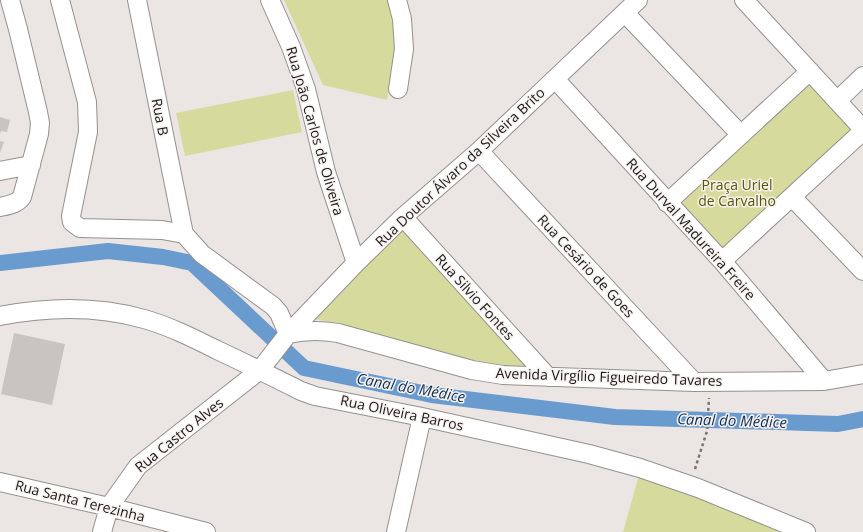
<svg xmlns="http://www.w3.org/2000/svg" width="863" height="532" font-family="'Open Sans',sans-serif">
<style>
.green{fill:#d6db9d}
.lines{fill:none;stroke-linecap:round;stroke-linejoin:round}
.canal{stroke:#6a9bcf;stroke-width:16}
.building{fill:#c9c3c1}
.minor-casing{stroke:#96918f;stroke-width:20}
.path{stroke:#797575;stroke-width:2.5;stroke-dasharray:3 3;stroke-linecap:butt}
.minor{stroke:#fff;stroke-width:18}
.labels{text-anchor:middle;stroke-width:3;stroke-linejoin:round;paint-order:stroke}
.street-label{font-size:14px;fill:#1a1818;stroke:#f8f2f0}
.park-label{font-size:14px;fill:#565800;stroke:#f8f2f0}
.water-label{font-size:15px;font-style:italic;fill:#0b2f52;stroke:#f8f2f0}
</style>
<rect width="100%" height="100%" fill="#ebe5e3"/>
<path class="green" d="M284,0H390L397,44L387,100L323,85Z
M810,71L863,129L722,261L667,203Z
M293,90L302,132L185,156L176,113Z
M404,228L533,371L502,370L335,323L313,319Z
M639,475L786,532H623Z"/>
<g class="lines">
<path class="canal" d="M0,263L108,251L163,257L192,263L304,368L432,395L615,417L838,424L863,419"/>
</g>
<path class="building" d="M0,117L10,120L7,132L1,131L0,134Z
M0,141L4,142L0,153Z
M14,333L65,344L52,405L1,394Z"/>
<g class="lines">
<g class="minor-casing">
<path id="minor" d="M60,0L87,102L88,132L71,216L72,222L80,228L162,230L184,234L202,254L273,306L279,313L288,334C306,330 320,330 338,333L472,370L503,375L694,382L824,381L863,374
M137,0L184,234
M270,0L291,47L306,89L326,172L356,263
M397,0L402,19L404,49L398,89
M744,0L863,129
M625,13L741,135
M555,79L722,261L824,381
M837,101L863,76
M479,151L694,382
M0,171L31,165
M792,197L863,271
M667,203L810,71
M0,207C9,205 17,204 22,197L39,134L40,123L38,112L18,29L10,0
M403,217L548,377
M722,261L863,131
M0,316C47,307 98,306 144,319C169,326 193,338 217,350C245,363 273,377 301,391L315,396L422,417L589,454L640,468L698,488L806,532
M0,482L109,507L206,532
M102,532L109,507L138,466L260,370L288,334L356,263L403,217L479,151L638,0
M396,532L422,417"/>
</g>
<path class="path" d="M695,469L707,431L709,398"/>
<use href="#minor" class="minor"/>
</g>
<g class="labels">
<g class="street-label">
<text transform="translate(160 117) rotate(79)" y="5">Rua B</text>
<text transform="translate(315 131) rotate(74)" y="5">Rua João Carlos de Oliveira</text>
<text transform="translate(460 167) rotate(-43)" y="5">Rua Doutor Álvaro da Silveira Brito</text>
<text transform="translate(691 229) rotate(48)" y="5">Rua Durval Madureira Freire</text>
<text transform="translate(586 266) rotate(47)" y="5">Rua Cesário de Goes</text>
<text transform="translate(475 297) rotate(48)" y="5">Rua Silvio Fontes</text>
<text transform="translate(609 377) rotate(2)" y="5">Avenida Virgílio Figueiredo Tavares</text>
<text transform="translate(402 413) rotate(12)" y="5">Rua Oliveira Barros</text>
<text transform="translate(179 435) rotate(-39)" y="5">Rua Castro Alves</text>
<text transform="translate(80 501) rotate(14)" y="5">Rua Santa Terezinha</text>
</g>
<g class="park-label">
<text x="737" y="190">Praça Uriel<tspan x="737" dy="16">de Carvalho</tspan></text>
</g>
<g class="water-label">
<text transform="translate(411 388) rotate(10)" y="5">Canal do Médice</text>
<text transform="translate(732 421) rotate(2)" y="5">Canal do Médice</text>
</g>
</g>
</svg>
